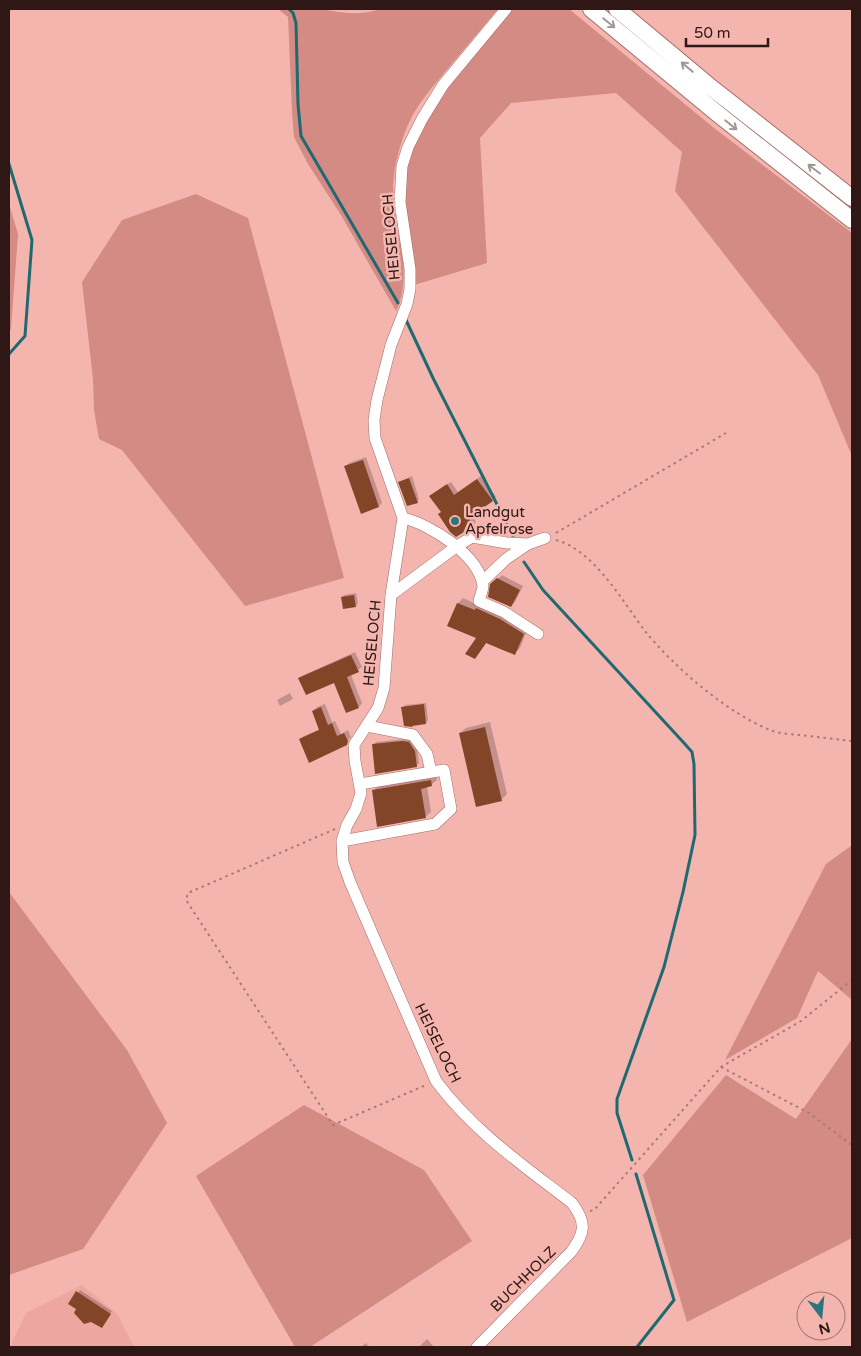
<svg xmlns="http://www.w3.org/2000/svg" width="861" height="1356" font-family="'Varela Round',sans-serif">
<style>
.built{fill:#eda7a0}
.green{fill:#d38b84}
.shadow{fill:#0003}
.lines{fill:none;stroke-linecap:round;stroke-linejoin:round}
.stream{stroke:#1f6970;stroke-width:3}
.building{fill:#834527}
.minor-casing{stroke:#a56c66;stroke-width:12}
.highway-casing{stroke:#a56c66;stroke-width:18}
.path{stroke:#a97975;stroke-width:2;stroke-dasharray:2.5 4;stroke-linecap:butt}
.minor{stroke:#fff;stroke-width:11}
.highway{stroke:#fff;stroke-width:16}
.oneway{stroke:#a19796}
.poi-dot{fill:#2c757d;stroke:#f4b5af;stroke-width:2}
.labels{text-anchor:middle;stroke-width:5;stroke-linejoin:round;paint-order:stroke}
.street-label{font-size:15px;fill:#2e1715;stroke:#f4b5af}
.poi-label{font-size:15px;fill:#2e1715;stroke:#f4b5af;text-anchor:start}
</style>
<rect width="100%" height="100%" fill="#f4b5af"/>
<path class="built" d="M82,1285L117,1314L134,1347H10L26,1313Z"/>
<path class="green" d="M278,9C291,9 308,6 321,9C341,13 360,16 380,9H498C480,30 462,52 444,73C430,90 415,107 407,127C401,142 396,159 394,175C388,218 417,269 396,311L341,215L308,164L294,137L292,112L288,17Z
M511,9H569L714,128L852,233V456L818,375L675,191L682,152L616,93L511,103L480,138L487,263L414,285L406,226L405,170L423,116Z
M196,194L248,218L344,578L245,606L122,450L99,439L94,410L93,379L82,282L122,220Z
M9,204L18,234L11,329L9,333Z
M852,845V1000L818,971L797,1018L725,1060L826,864Z
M9,892L127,1050L167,1123L83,1249L9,1275Z
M852,1039V1238L687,1322L643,1175L726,1075L796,1119Z
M304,1105L424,1170L472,1241L310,1347H295L196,1176Z"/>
<path class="shadow" d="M366,457L382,503L379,506L345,467L349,463Z
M412,476L419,499L417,502L400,482Z
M481,476L496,497L472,515L476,522L473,525L442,512L431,496L451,482L458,492Z
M502,575L523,586L515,602L511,606L491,585Z
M356,593L358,603L356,606L342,597L344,595Z
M463,598L528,628L520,648L515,653L487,642L475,658L477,638L448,626L458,603Z
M355,652L362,667L351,675L362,703L359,707L335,681L300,678L304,675Z
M290,693L293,699L280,706L277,700Z
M426,703L428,720L426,723L403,708L405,705Z
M325,704L332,722L335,721L341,734L348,730L351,737L346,743L300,739L304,736L320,729L313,711L317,707Z
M490,722L507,794L501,800L460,733L466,728Z
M406,739L411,740L417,748L419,763L416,766L374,745L376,742Z
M436,775L437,780L431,785L427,786L431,812L425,817L374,790L379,785Z
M80,1290L112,1311L104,1324L70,1304Z
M427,1339L434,1347H418H419Z
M366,1343L369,1347H361Z"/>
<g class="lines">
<path class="stream" d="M289,9L293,13L296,23L298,104L301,136L398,303
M9,164L32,240L25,336L9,354
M406,320L433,378L513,536
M524,562L543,590L684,743L692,752L694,764L695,835L683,892L664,967L617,1099V1113L632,1160
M636,1174L674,1300L637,1347"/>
</g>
<path class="building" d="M363,460L379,507L361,514L344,466Z
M409,478L418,503L407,506L398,482Z
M477,479L493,501L469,518L474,526L456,537L450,532L438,514L441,512L429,496L447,484L454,495Z
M497,578L520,590L511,607L488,597L490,584Z
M354,595L356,607L343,609L341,597Z
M457,603L475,610L476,608L500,619L524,634L515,655L486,643L475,659L465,654L476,638L447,626Z
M351,655L359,672L347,677L359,708L346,713L334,683L306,695L298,678Z
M424,704L426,724L412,726L413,727L404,726L401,707Z
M321,707L328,725L332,723L337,736L344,733L348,741L347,745L309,763L299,739L319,730L312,711Z
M485,727L502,801L476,807L459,733Z
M403,741L409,742L415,751L417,767L375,774L372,744Z
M431,780L432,786L421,789L426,818L377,827L372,790Z
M76,1291L111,1314L102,1328L91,1322L84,1324L74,1313L76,1309L68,1304Z"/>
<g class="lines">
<g class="minor-casing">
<path id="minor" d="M403,518C430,524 479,555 483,586C483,590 480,596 479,601L504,612L538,634
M482,582L506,559L528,544
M391,595L457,546L472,537L507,543L528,544L545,538
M367,726L413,735L427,754L431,772
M342,841L435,824L451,809L444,770L360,784
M477,1347L571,1252C585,1233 587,1223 572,1203C524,1166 473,1131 436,1081L350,882L343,862L342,841L347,825L356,809L361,793L355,761L354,745L378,708L384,688L391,595L403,518L375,438L374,420L377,400L391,345L407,304L410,289V269L400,202L402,166L408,147L422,119L443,85L506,9"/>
</g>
<g class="highway-casing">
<path id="highway" d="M591,9L718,114L852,220
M617,9L708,85L852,198"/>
</g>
<path class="path" d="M556,533L726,433
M556,540C594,550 622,601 645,631C674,667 729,715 773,731C781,734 791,734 799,735C817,737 835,739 852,741
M335,829L188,893L186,900L333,1125L426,1085
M721,1067L809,1113L852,1145
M590,1211L594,1210L721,1067L801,1021L852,980"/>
<use href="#minor" class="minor"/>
<use href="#highway" class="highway"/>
</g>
<defs><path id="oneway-shaft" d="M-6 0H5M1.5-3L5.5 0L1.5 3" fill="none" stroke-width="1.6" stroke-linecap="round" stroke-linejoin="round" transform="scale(1.25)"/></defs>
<g class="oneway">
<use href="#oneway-shaft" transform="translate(609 23) rotate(39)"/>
<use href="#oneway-shaft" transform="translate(687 67) rotate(-140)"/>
<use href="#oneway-shaft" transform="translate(731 125) rotate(39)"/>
<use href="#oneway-shaft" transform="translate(814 169) rotate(-143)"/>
</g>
<circle class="poi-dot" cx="455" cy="521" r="5"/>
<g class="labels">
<g class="street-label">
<text transform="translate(391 237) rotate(-95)" y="5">HEISELOCH</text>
<text transform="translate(372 643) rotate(-85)" y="5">HEISELOCH</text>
<text transform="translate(438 1043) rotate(64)" y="5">HEISELOCH</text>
<text transform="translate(523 1279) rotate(-45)" y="5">BUCHHOLZ</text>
</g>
<g class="poi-label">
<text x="465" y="517">Landgut<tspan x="465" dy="17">Apfelrose</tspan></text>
</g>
</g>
<rect width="861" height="1356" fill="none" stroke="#2e1715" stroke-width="20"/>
<g transform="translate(821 1316) rotate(164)"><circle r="24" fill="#f4b5af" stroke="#a57671"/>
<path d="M0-4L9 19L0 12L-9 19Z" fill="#2c757d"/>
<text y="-8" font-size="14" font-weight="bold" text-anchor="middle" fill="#2e1715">N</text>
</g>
<path d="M686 38v8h82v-8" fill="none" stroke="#2e1715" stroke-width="2.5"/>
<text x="694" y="38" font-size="15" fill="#2e1715" stroke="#f4b5af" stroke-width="4" paint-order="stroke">50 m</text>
</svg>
